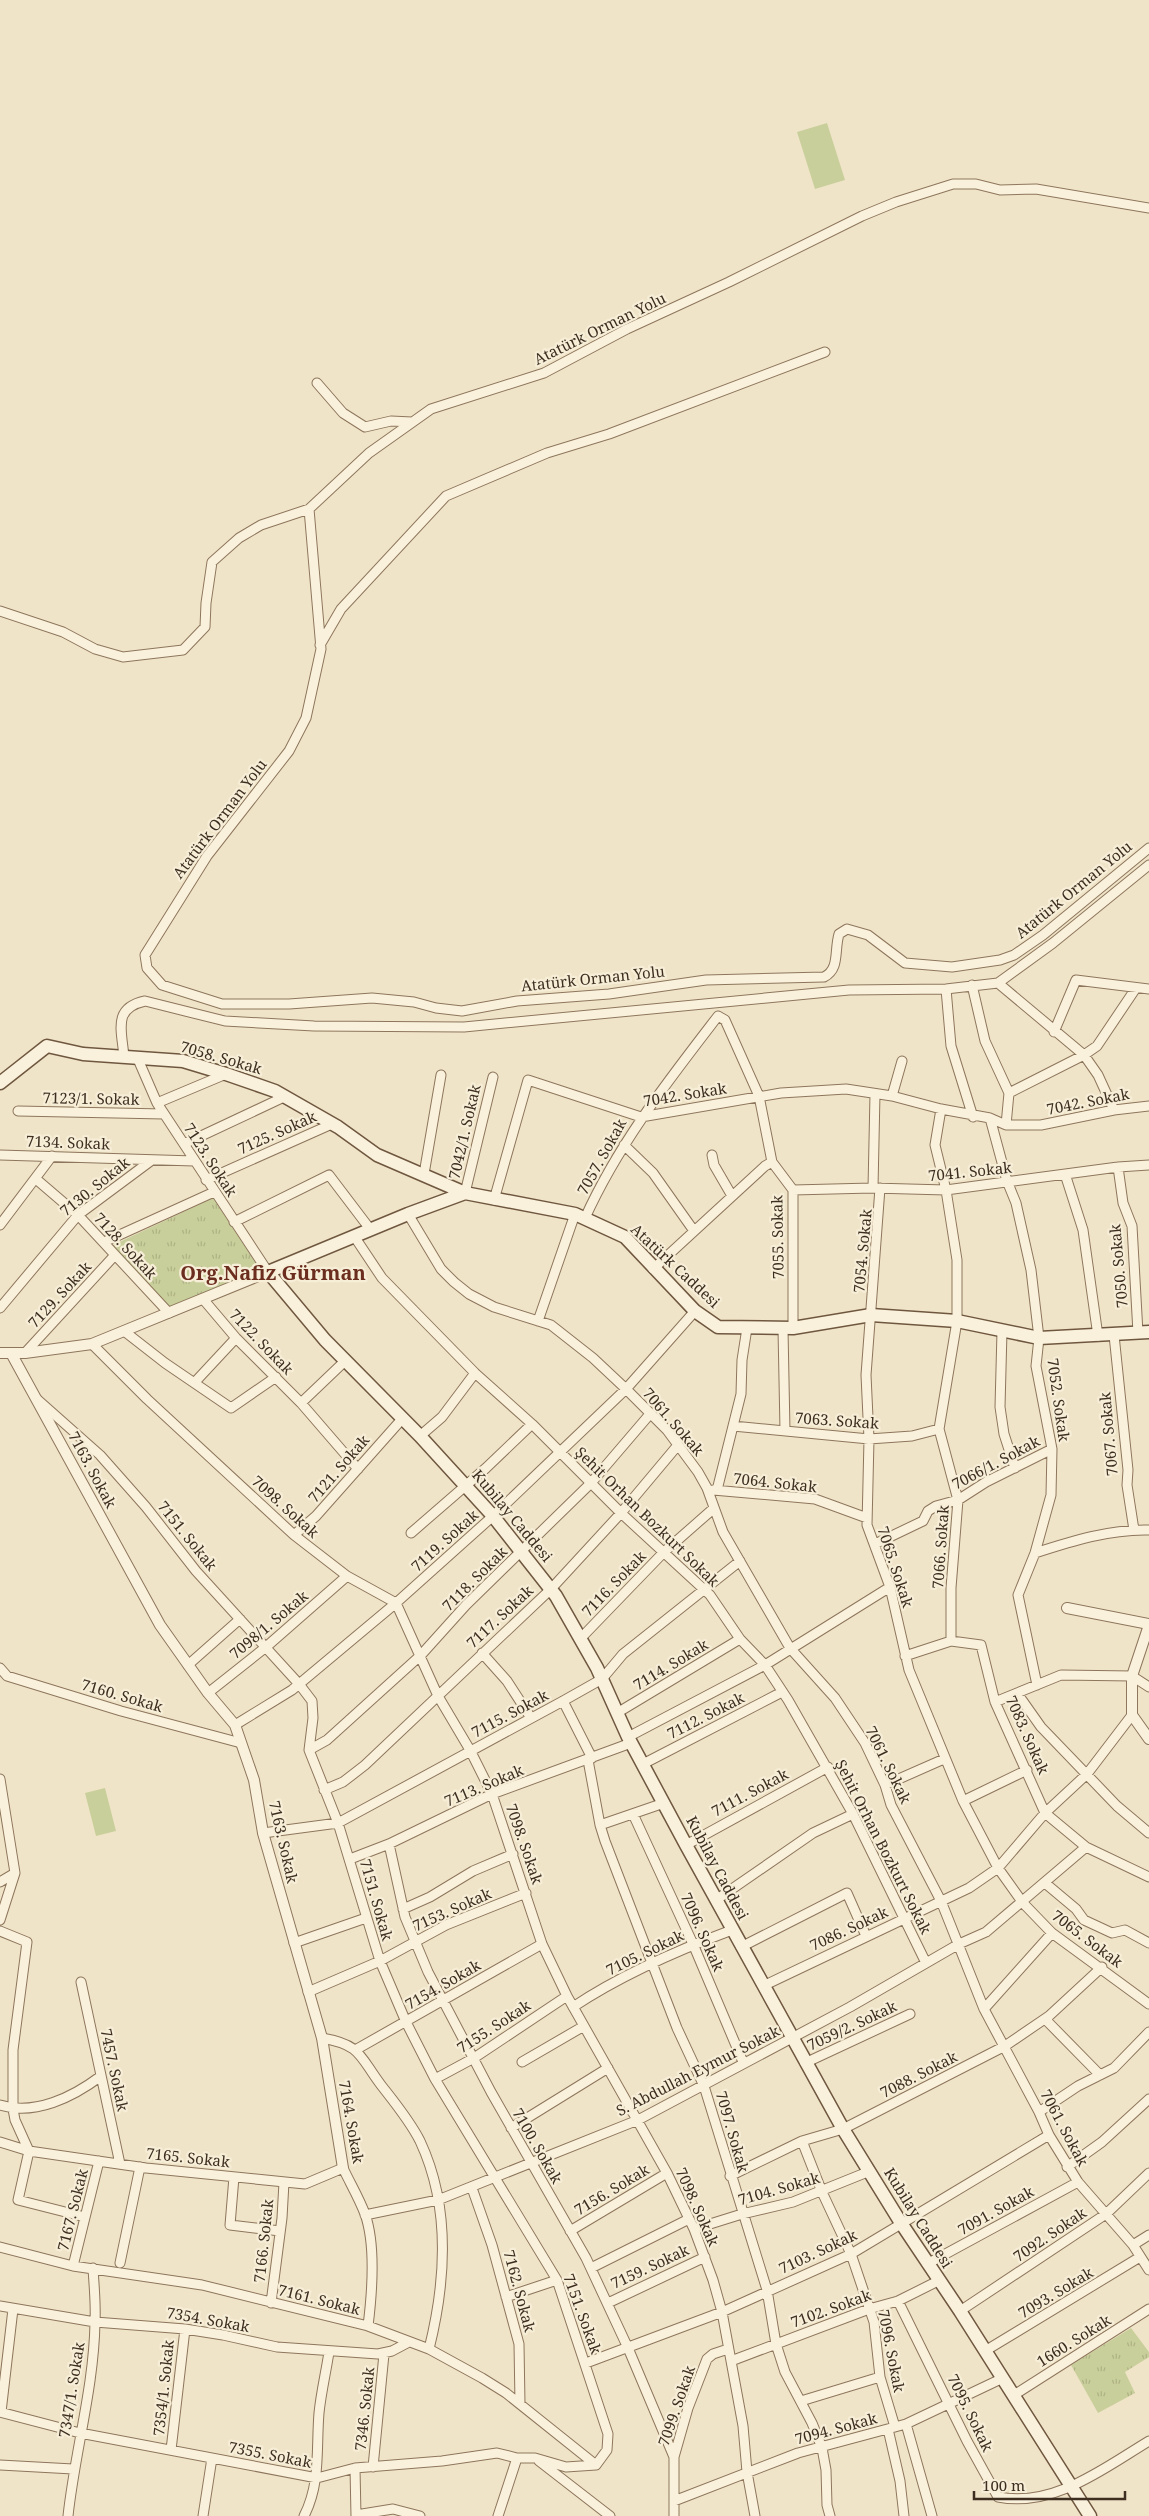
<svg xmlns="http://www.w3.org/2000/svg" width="1149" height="2516" font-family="'Noto Serif',serif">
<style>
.grass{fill:url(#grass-tufts)}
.pitch{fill:#c9cf9b}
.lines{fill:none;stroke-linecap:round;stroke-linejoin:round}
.minor-casing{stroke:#8d765c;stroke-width:11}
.tertiary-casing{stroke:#8d765c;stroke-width:12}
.secondary-casing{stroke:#6f573f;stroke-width:15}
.minor{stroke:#faf1dc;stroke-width:9}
.tertiary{stroke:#faf1dc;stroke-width:10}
.secondary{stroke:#faf1dc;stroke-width:12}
.labels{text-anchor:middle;stroke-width:4.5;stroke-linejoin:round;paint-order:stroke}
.street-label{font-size:15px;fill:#3d2e20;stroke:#f7eed8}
.district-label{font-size:20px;font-weight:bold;fill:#6b2e1e;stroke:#f7eed8}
</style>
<defs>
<pattern id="grass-tufts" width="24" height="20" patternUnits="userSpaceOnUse" patternTransform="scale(1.25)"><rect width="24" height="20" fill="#c9cf9b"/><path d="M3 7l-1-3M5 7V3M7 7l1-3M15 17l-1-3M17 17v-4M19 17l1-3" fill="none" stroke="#aeb285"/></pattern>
</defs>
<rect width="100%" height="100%" fill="#f0e4c8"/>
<path class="grass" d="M213,1198L260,1269L168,1308L111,1246Z
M1131,2328L1149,2352V2357L1125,2372L1135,2393L1098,2413L1071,2365Z"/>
<path class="pitch" d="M827,123L845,180L815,189L797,132Z
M105,1788L116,1831L96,1836L85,1793Z"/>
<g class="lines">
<g class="minor-casing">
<path id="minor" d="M1149,208L1036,189L1000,190L976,184H953L896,202L862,216L729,282L627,329L544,373L431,409L369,453L309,509L321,649L306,718L289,751L207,856L145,955L147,968L162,985L222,1004H289L372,998L414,1002L436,1008L462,1011L517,1001L609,994L706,980L824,977C840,969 834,951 839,934L847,929L868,935L905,963L952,967L1000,960L1014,955L1043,935L1149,848
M317,383L343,413L365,427L391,421L412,422
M0,611L63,632L95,649L123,657L183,650L205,627L206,603L212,562L239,538L261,525L309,509
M320,645L341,609L446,496L547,453L609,434L825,352
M998,983L1084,1055L1098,1075L1114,1110
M972,985L985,1041L1009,1093L1006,1125
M946,989L951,1046L973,1117
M718,1016L725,1020L759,1096L772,1162L793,1190V1328
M1054,1032L1076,980L1149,989
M124,1057C122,1031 112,1008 145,1001L225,1021L314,1026L464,1027L849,990L946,989L998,983L1053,943L1149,865
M137,1057L157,1103L268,1272
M1009,1093L1084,1055L1097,1046L1136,988
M892,1096L902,1061
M157,1103L226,1074
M18,1111L164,1114
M990,1118L1007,1181L1016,1203L1031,1270L1039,1338L1036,1366L1052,1449L1051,1495L1035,1553L1018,1595L1037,1685
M184,1144L284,1097
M624,1145L653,1173L694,1231
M0,1155L194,1161
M712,1155L714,1165L732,1196
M1118,1167L1123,1203L1132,1226L1138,1333
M424,1174L441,1075
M1065,1174L1083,1230L1098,1336
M36,1179L78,1215L169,1313
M206,1180L332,1124
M873,1188L875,1094
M880,1188L866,1375L869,1439L867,1525L890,1587L909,1670L963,1801L998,1868L1023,1903L1052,1933L1149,2004
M793,1190L872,1188L946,1190L1118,1167L1149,1165
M465,1193L493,1077
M494,1200L528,1080L641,1117L781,1093L846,1089L892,1096L941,1109L990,1118L1006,1125H1041L1114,1110L1149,1106
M408,1214L441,1269L454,1282L469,1294L494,1307L551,1325L593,1358L626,1389L667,1430L698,1472L707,1488L723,1532L790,1648L835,1698L865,1743L885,1785L891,1805L941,1901L984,2009L1039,2112L1049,2135L1078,2182L1133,2245L1149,2270
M585,1218C619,1143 668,1081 718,1016
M234,1222L329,1175L370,1229
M0,1225L52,1156
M354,1236L382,1278L475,1373L532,1424L621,1513L710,1595L740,1639L765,1665L788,1700L853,1814L926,1963
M104,1242L214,1192
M653,1269L765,1166L772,1162
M203,1299L236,1338L301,1403L358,1469
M0,1308L78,1215L152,1160
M538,1321L575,1214
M783,1329L785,1431
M124,1331L165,1363L231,1408L276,1377
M1002,1331L1000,1407L1004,1434L1015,1468
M1114,1335L1128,1470L1127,1485L1134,1530
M92,1344L147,1399L294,1535L347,1576L396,1603L438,1696L470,1750L492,1794L542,1944L567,1996L667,2173L694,2229L713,2280L722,2312L743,2426L747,2472L755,2516
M25,1353L115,1255
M195,1382L236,1338
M38,1400L100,1455L146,1507L196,1571L299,1684L312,1701L313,1718L309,1750L338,1823L380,1961L406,2022L435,2079L557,2280L608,2434L607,2450L596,2465
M301,1403L345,1361
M733,1426L869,1439L912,1436L939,1429
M420,1436L442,1417L475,1373
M713,1490L815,1499L867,1518
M717,1490L741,1394L742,1360L747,1328
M411,1533L486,1468L532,1424
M294,1535L316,1516L402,1419
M875,1544L923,1521L928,1511L936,1506L958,1500L986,1482L1052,1449
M1035,1553C1072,1541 1110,1529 1149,1530
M580,1639L664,1552L713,1509
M951,1641L981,1645L995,1702L1045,1813L1086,1847L1149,1877
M482,1653L507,1681L531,1718
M905,1656L951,1641V1588L958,1500L939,1429L957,1321V1260L946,1190L935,1145L941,1109
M188,1665L240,1619
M0,1668L7,1676L121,1711L241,1743
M208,1693L266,1647L347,1576
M1017,1693L1041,1727L1117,1806L1149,1833
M563,1701L592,1758
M995,1702L1061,1675L1132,1676L1149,1687
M617,1713L740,1639
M235,1725L292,1690L396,1603L493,1516L626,1389L695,1311
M628,1737L765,1665L890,1587
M309,1750L327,1740L421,1655L466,1605L591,1483L650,1414
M588,1760L600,1825L605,1841L677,2028L704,2086L767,2290L776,2344L785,2372L812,2423L822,2448L826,2470L827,2505L830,2516
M643,1764L782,1692
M0,1779L15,1873L0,1920
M885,1785L944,1759
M324,1790L343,1782L365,1765L551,1589L621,1513L678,1445
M963,1801L1027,1770
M633,1814L693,1944L743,2062
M600,1825L664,1803
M263,1833L338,1823L563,1701L602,1679L623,1654L740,1561
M389,1844L405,1917L428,1972L491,2092L586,2258L628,2348L674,2457
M686,1845L828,1767
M350,1859L389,1844L492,1794L631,1743
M0,1882L15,1873
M1045,1883L1076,1909L1084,1920L1112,1933L1125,1930L1149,1943
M716,1900L813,1833L853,1814
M403,1909L430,1897L473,1871L513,1854
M0,1931L27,1942L13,2050V2109L15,2120L29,2151
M294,1943L366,1918
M741,1947L847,1893L866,1936
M81,1982L120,2164
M763,1986L969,1888L998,1868L1045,1813L1087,1774L1132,1715
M308,1992L380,1961L446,1925L526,1893
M573,2007C621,1975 678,1950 732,1930
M984,2009L1052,1933
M1045,2019L1100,2075
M322,2038C362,2045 359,2056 381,2085C395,2103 410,2121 420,2141C451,2207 446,2281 429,2349
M357,2049L542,1944
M522,2062L584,2026
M805,2063L910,2014
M435,2079L474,2058L567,1996
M0,2105C35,2116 73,2097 101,2076
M1039,2112L1078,2086L1114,2068L1149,2032
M511,2128L608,2068
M802,2141L822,2192L851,2254L874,2322L880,2377L895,2427
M0,2142L29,2151L146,2168L305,2184L343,2168C350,2183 359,2198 365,2214C376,2245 372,2294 368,2326
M29,2151L18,2200L85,2217
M1067,2167L1102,2142L1149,2099
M730,2176L802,2141L843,2129L1005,2046L1049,2016L1102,1967
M234,2177L230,2225L280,2231
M472,2188L492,2245L519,2344L520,2404
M365,2215L438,2200L638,2120L850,2007L959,1944L986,1932L1086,1847
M694,2229L742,2214L793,2202L870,2171
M570,2231L667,2173
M1133,2245L1149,2235
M0,2247L73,2266L202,2285L368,2326L429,2349L482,2378L506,2393L596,2465
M120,2263L140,2167
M927,2264L1078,2182
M73,2266L99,2161
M591,2268L689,2219
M506,2297L557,2280
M898,2301L967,2441L998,2497C1054,2508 1104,2468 1149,2441
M271,2303L282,2218L284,2182
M608,2303L705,2257
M0,2306L95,2322L185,2329L223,2335L277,2347L378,2354L392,2351L409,2342
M960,2311L1106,2214L1149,2173
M985,2351L1140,2257
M731,2361L869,2309L898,2301L938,2281
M586,2363L722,2312L851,2254L1049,2135
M1014,2395L1149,2309
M801,2401L880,2377
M0,2412L80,2433L317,2478L355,2468L442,2461L497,2453L517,2458H535L566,2467L596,2465
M1,2412L13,2309
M906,2424L932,2516
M888,2429L900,2481L904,2516
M171,2450L185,2329
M539,2461L610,2516
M0,2465L73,2469
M373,2467L384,2354
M355,2468L356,2516
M674,2501L798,2453L906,2424L1003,2378
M356,2515L393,2509L420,2516
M68,2516C75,2451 94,2387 95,2322C96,2304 94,2286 93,2268
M203,2516L212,2458
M304,2516C321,2483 316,2449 319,2413C321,2393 326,2372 329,2352
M498,2516L517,2458
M674,2516V2457L688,2408L707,2359L713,2354L728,2349"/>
</g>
<g class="tertiary-casing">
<path id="tertiary" d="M0,1353H25L92,1344L268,1272
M11,1353L160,1625L208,1693L235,1725L254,1780L263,1833L322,2038L343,2168
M1067,1608L1149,1624
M1149,1625L1132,1676V1715L1149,1739"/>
</g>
<g class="secondary-casing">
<path id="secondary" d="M0,1083L47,1046L83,1054L183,1061L226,1074L275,1091L338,1127L377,1155L465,1193L575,1214L625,1237L695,1311L718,1327L793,1328L871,1315L957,1321L1039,1338L1149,1332
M465,1193L408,1214L268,1272L325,1340L420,1436L493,1516L556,1596L597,1668L628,1737L686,1845L843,2129L901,2223L960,2311L1090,2516"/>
</g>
<use href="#minor" class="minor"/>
<use href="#tertiary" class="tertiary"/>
<use href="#secondary" class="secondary"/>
</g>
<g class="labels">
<g class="street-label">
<text transform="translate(600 329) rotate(-26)" y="5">Atatürk Orman Yolu</text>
<text transform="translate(220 819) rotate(-53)" y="5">Atatürk Orman Yolu</text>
<text transform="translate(1074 890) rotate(-39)" y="5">Atatürk Orman Yolu</text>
<text transform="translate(593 979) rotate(-6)" y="5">Atatürk Orman Yolu</text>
<text transform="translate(221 1058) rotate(16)" y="5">7058. Sokak</text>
<text transform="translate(685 1095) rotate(-9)" y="5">7042. Sokak</text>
<text transform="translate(91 1099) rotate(1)" y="5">7123/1. Sokak</text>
<text transform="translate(1088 1102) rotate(-11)" y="5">7042. Sokak</text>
<text transform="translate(465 1132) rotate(-77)" y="5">7042/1. Sokak</text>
<text transform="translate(277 1133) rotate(-24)" y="5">7125. Sokak</text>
<text transform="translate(68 1143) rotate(2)" y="5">7134. Sokak</text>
<text transform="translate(602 1157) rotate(-61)" y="5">7057. Sokak</text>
<text transform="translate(210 1160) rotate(57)" y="5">7123. Sokak</text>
<text transform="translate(970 1172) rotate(-6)" y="5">7041. Sokak</text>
<text transform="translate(95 1187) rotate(-39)" y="5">7130. Sokak</text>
<text transform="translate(778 1237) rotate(-91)" y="5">7055. Sokak</text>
<text transform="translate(125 1246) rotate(47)" y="5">7128. Sokak</text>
<text transform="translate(863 1251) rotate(-85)" y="5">7054. Sokak</text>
<text transform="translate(675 1266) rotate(43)" y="5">Atatürk Caddesi</text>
<text transform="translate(1119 1266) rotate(-95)" y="5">7050. Sokak</text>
<text transform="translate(60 1295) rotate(-47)" y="5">7129. Sokak</text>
<text transform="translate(261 1342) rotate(46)" y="5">7122. Sokak</text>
<text transform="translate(1058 1400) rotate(82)" y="5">7052. Sokak</text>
<text transform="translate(837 1421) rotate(4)" y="5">7063. Sokak</text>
<text transform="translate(673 1422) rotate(49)" y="5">7061. Sokak</text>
<text transform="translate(1109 1434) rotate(-95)" y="5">7067. Sokak</text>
<text transform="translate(996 1463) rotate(-28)" y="5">7066/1. Sokak</text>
<text transform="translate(339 1469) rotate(-49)" y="5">7121. Sokak</text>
<text transform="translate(92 1470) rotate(62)" y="5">7163. Sokak</text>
<text transform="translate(775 1483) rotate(6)" y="5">7064. Sokak</text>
<text transform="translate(285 1507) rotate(42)" y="5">7098. Sokak</text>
<text transform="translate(512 1516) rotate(50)" y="5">Kubilay Caddesi</text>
<text transform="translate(647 1517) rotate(44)" y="5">Şehit Orhan Bozkurt Sokak</text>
<text transform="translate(187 1536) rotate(51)" y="5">7151. Sokak</text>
<text transform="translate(445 1541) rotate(-42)" y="5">7119. Sokak</text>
<text transform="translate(941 1547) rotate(-86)" y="5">7066. Sokak</text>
<text transform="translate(895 1567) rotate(72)" y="5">7065. Sokak</text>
<text transform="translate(475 1579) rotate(-45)" y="5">7118. Sokak</text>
<text transform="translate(614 1584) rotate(-46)" y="5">7116. Sokak</text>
<text transform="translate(500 1617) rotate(-43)" y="5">7117. Sokak</text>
<text transform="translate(269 1625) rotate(-40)" y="5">7098/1. Sokak</text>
<text transform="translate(671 1665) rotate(-31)" y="5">7114. Sokak</text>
<text transform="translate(122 1696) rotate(16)" y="5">7160. Sokak</text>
<text transform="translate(510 1714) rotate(-28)" y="5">7115. Sokak</text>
<text transform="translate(706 1716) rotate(-27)" y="5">7112. Sokak</text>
<text transform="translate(1027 1735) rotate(66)" y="5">7083. Sokak</text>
<text transform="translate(888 1765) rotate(64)" y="5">7061. Sokak</text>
<text transform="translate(484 1786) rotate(-23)" y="5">7113. Sokak</text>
<text transform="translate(750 1793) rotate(-28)" y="5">7111. Sokak</text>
<text transform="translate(283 1842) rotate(77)" y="5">7163. Sokak</text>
<text transform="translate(524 1844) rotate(71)" y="5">7098. Sokak</text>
<text transform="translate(883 1847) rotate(63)" y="5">Şehit Orhan Bozkurt Sokak</text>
<text transform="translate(717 1868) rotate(62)" y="5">Kubilay Caddesi</text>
<text transform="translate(376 1900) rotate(74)" y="5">7151. Sokak</text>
<text transform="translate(452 1910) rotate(-24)" y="5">7153. Sokak</text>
<text transform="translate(849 1929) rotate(-25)" y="5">7086. Sokak</text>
<text transform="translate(702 1932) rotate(66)" y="5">7096. Sokak</text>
<text transform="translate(1087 1939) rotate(37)" y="5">7065. Sokak</text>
<text transform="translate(645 1953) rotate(-26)" y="5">7105. Sokak</text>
<text transform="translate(443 1985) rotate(-30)" y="5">7154. Sokak</text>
<text transform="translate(852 2026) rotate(-25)" y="5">7059/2. Sokak</text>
<text transform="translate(494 2027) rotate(-33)" y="5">7155. Sokak</text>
<text transform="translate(114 2070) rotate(78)" y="5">7457. Sokak</text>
<text transform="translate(698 2071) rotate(-27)" y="5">S. Abdullah Eymur Sokak</text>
<text transform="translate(919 2075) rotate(-27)" y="5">7088. Sokak</text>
<text transform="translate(351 2122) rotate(80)" y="5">7164. Sokak</text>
<text transform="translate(1064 2128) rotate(62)" y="5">7061. Sokak</text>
<text transform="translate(732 2132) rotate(74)" y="5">7097. Sokak</text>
<text transform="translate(537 2146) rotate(60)" y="5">7100. Sokak</text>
<text transform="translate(188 2158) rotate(6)" y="5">7165. Sokak</text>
<text transform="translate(779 2189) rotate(-16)" y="5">7104. Sokak</text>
<text transform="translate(612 2190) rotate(-31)" y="5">7156. Sokak</text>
<text transform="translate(697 2207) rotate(66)" y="5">7098. Sokak</text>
<text transform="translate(73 2210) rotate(-76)" y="5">7167. Sokak</text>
<text transform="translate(996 2211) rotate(-29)" y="5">7091. Sokak</text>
<text transform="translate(918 2218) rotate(58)" y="5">Kubilay Caddesi</text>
<text transform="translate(1050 2235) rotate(-34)" y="5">7092. Sokak</text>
<text transform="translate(264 2241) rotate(-84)" y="5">7166. Sokak</text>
<text transform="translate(818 2252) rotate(-25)" y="5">7103. Sokak</text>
<text transform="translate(650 2267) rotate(-25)" y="5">7159. Sokak</text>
<text transform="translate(519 2291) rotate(75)" y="5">7162. Sokak</text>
<text transform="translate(1056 2293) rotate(-31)" y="5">7093. Sokak</text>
<text transform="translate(319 2300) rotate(14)" y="5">7161. Sokak</text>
<text transform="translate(831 2309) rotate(-20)" y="5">7102. Sokak</text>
<text transform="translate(582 2314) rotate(70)" y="5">7151. Sokak</text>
<text transform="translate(208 2320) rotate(10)" y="5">7354. Sokak</text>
<text transform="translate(1074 2341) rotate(-32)" y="5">1660. Sokak</text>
<text transform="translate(891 2351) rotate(79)" y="5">7096. Sokak</text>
<text transform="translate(164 2388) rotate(-84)" y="5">7354/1. Sokak</text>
<text transform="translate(72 2390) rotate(-81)" y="5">7347/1. Sokak</text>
<text transform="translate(677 2406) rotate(-71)" y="5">7099. Sokak</text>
<text transform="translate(365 2409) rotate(-84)" y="5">7346. Sokak</text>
<text transform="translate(970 2413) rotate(64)" y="5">7095. Sokak</text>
<text transform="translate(836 2429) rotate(-15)" y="5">7094. Sokak</text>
<text transform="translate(270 2455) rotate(11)" y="5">7355. Sokak</text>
</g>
<g class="district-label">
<text x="273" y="1280">Org.Nafiz Gürman</text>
</g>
</g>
<path d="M974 2491v8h151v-8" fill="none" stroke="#3d2e20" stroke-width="2.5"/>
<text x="982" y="2491" font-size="15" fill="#3d2e20" stroke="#f7eed8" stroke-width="4" paint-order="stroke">100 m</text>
</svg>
